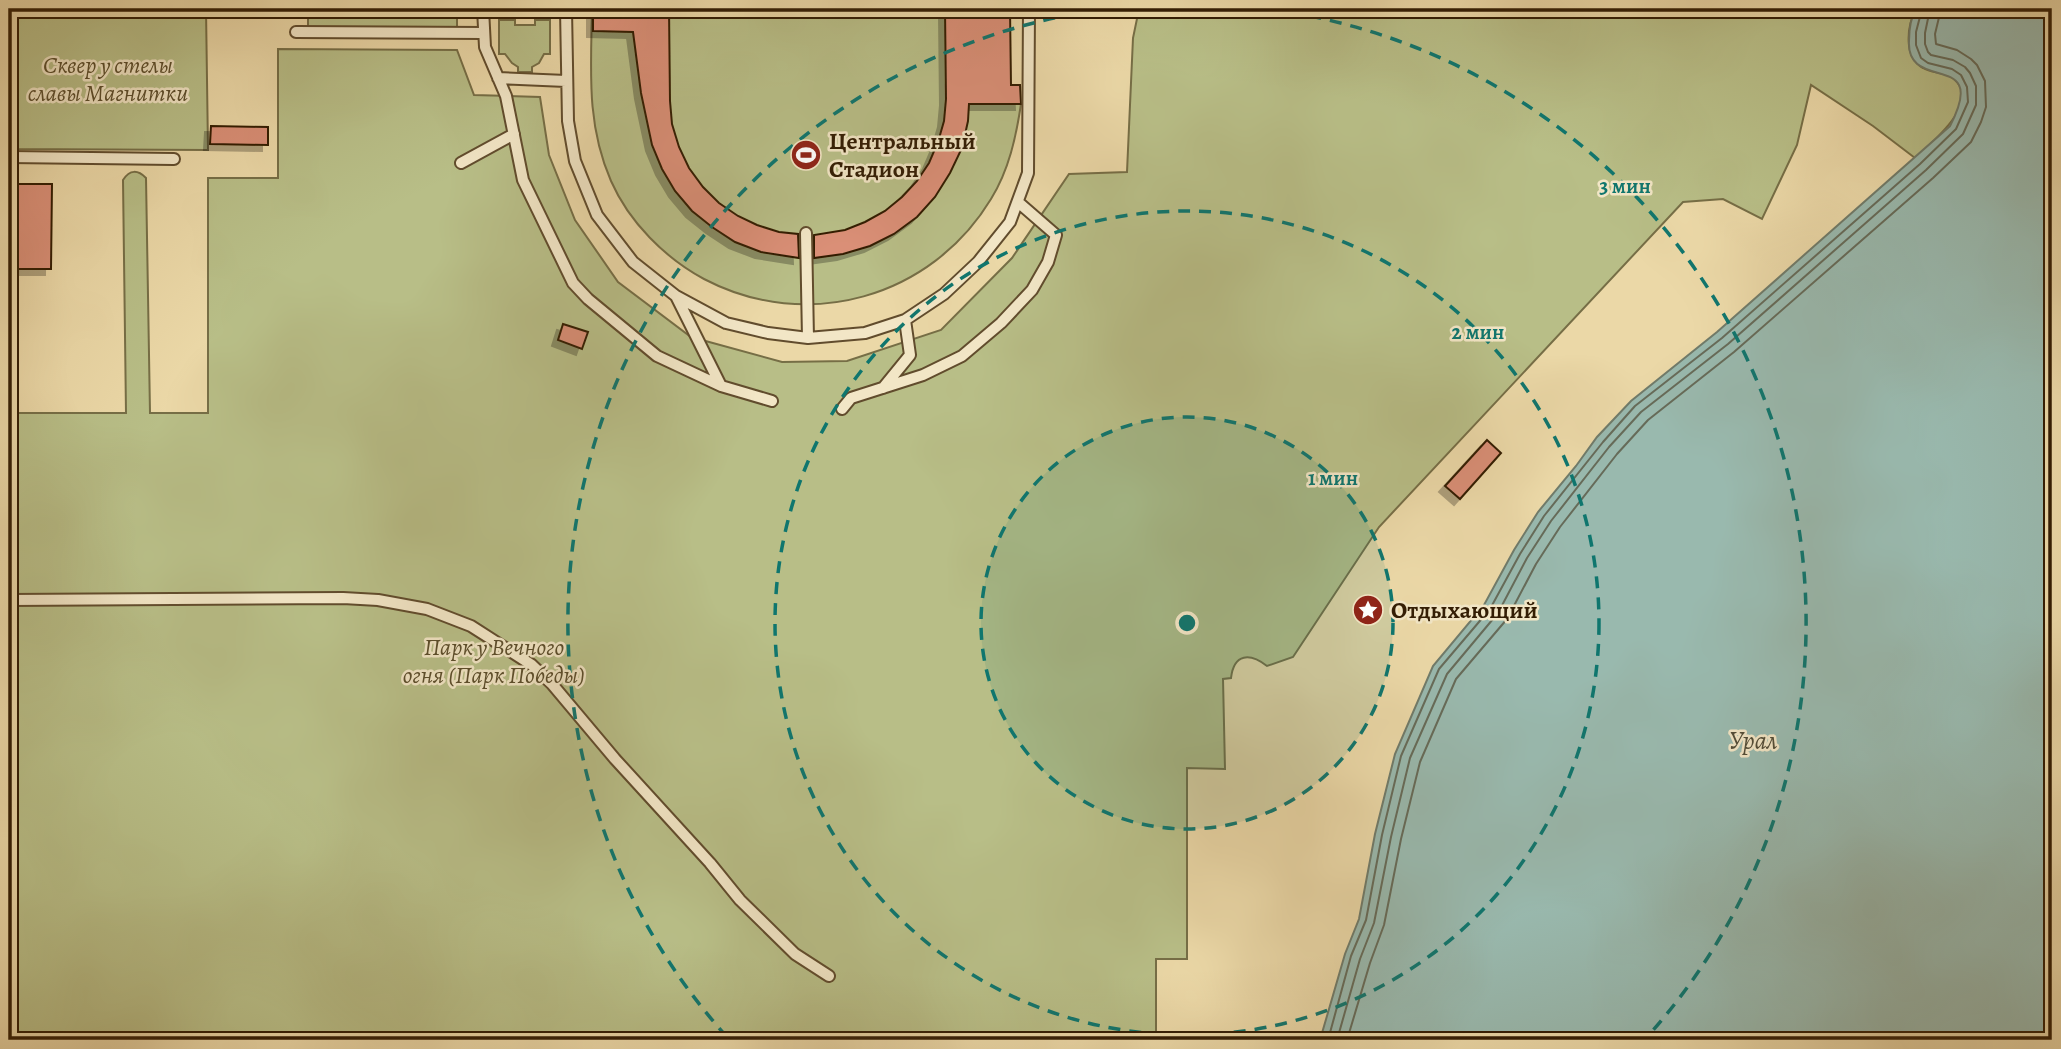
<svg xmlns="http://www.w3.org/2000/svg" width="2061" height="1049" font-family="Alegreya,serif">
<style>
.green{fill:#b8be87;stroke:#766e46;stroke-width:2}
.water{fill:#99b9ae;stroke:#707b6a;stroke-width:2}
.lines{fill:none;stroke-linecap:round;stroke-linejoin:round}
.shore{stroke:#666b59;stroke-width:2}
.building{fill:#da8f77;stroke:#331d04;stroke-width:2;filter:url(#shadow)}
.lane-casing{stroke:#614c2d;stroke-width:14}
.lane{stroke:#f2e6c6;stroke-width:10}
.ring{fill:none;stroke:#0f766e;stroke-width:3.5;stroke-dasharray:12 9}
.labels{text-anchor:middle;stroke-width:5;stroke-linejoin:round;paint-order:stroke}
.park-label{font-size:24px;font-style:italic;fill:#5b4d2b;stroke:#f2e6c6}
.poi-label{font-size:24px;font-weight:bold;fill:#331d04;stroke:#f2e6c6;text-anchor:start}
.water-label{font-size:26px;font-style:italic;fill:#524c37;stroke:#f2e6c6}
.centre{fill:#0f766e;stroke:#f2e6c6;stroke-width:3.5}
.ring-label{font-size:21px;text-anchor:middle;font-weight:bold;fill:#0f766e;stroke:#f2e6c6;stroke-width:5;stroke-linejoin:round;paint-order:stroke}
</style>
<defs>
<filter id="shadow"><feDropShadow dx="-6" dy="6" stdDeviation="0" flood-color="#0004"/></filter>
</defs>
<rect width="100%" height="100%" fill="#ebd8a7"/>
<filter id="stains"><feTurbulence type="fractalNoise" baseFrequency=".00286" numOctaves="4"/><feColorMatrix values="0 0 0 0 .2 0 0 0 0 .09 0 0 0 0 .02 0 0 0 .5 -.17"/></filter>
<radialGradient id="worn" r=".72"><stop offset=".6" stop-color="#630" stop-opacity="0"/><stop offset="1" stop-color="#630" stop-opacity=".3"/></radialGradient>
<path class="green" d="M9,9H206L208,150L9,149Z
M592,9H989L990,103L1021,104C1016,137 1009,170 991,199C931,298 807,333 704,279C665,258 629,222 611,181C586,124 591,69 592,9Z
M1139,9H1916C1907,26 1903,57 1923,68C1932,74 1945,71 1954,79C1982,103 1931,143 1915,158L1873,126L1811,85L1797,145L1762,219L1723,199L1683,202L1379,527L1293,657L1267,666C1250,653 1234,653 1231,678L1223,679L1225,769L1187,768V959H1156V1040H25L9,1026V413H126L123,180C130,169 138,170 146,178L150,413H208V178H278V49L457,50L474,95L540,97L549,155L575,220L618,282L691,337L782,362L847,361L941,330L1012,258L1069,174L1127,172L1133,38Z
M308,16H457V30H308Z
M499,20H515V25H535V20H550V54H544L539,63L532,67V72H518V67L512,63L505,54H499Z"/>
<path class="water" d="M1916,9H2052V1040H1320L1345,954L1359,919L1375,834L1395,754L1433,666L1484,605L1514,550L1538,512L1576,466L1597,437L1631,401L1717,332L1950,126C1990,49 1906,94 1909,41C1909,29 1910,19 1916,9Z"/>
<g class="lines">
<path class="shore" d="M1328,1040L1351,956L1366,920L1382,835L1401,756L1439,669L1490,609L1520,554L1544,516L1603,442L1635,406L1722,338L1920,164L1956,129L1968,102L1967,87L1961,75L1952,69L1928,63L1921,58L1916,45V32L1922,9
M1337,1040L1360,959L1374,923L1391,837L1410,758L1447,674L1498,613L1527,558L1551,521L1609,447L1641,412L1728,344L1926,170L1963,134L1976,105V86L1970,73L1965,67L1953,60L1931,55L1928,52L1925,44V33L1930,9
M1347,1040L1370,963L1384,925L1401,839L1420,762L1456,679L1507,619L1536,564L1560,527L1617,454L1648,420L1734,352L1933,178L1971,142L1981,122L1986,107L1985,81L1977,65L1971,59L1957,50L1936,44L1935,34L1941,9"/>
</g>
<path class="building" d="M593,9H669L670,101L672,124L679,147L689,168L703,187L719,203L738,216L757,225L779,232L798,234L799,258L761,252L735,242L712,227L692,211L675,191L662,169L652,145L641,93L633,32L593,31Z
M945,9H1010L1011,85H1020L1021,104H969L968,121L962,148L950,173L935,197L917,217L894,234L870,246L843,254L814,258V235L845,230L865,222L885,211L902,197L917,181L929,163L938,142L944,121L946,99Z
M211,126L268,127V145L210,144Z
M18,184H52L51,269H17Z
M563,324L588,332L582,349L558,340Z
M1487,440L1501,453L1460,499L1445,486Z"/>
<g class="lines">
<g class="lane-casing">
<path id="lane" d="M483,9L485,47L506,96L523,180L573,283L588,299L657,356L721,386L772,401
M566,9L568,121L575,161L597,215L633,262L676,296L726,323L768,333L808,338L865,333L905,320L944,294L978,262L1010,222L1028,173L1029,9
M296,32L484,33
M498,78L566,81
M9,157L174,159
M461,163L514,134
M806,233L808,338
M676,296L721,386
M883,388L910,355L905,320
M842,409L851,398L923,375L962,356L1001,323L1032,290L1048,262L1056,235L1018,202
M9,600L343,598L378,600L427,609L471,626L532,665L552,684L615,759L710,863L740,900L795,954L829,976"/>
</g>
<use href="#lane" class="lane"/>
</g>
<circle cx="1187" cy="623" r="206" fill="#0f766e" fill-opacity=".12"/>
<g class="ring">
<circle cx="1187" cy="623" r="206"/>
<circle cx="1187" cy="623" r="412"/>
<path d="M727 1037A619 619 0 0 1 1106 9M1268 9A619 619 0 0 1 1647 1037"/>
</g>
<defs>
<g id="stadium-disc" transform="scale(1.575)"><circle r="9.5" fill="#8f2418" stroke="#f2e6c6"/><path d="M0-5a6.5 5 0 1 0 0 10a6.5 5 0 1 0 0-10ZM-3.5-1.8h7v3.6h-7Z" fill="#fff"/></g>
<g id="sight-disc" transform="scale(1.575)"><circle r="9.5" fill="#8f2418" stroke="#f2e6c6"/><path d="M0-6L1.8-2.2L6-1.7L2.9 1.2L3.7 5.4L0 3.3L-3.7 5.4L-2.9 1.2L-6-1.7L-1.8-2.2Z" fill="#fff"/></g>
</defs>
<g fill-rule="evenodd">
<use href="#stadium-disc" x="806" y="155"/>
<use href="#sight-disc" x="1368" y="610"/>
</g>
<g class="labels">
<g class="park-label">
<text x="108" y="73">Сквер у стелы<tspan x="108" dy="28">славы Магнитки</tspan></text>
<text x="494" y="655">Парк у Вечного<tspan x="494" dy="28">огня (Парк Победы)</tspan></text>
</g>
<g class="poi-label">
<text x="829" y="149">Центральный<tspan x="829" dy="28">Стадион</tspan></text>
<text x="1391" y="618">Отдыхающий</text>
</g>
<g class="water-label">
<text x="1753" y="749">Урал</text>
</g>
</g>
<circle cx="1187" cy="623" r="10" class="centre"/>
<g class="ring-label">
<text x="1625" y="193">3 мин</text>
<text x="1478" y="339">2 мин</text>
<text x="1333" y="485">1 мин</text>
</g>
<rect width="2061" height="1049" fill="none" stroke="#ebd8a7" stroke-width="35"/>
<rect x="10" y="10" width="2040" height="1028" fill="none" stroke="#331d04" stroke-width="3.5"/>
<rect x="18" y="18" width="2026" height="1014" fill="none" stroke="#331d04" stroke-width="2"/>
<rect width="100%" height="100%" filter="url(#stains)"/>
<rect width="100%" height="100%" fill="url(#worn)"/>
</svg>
